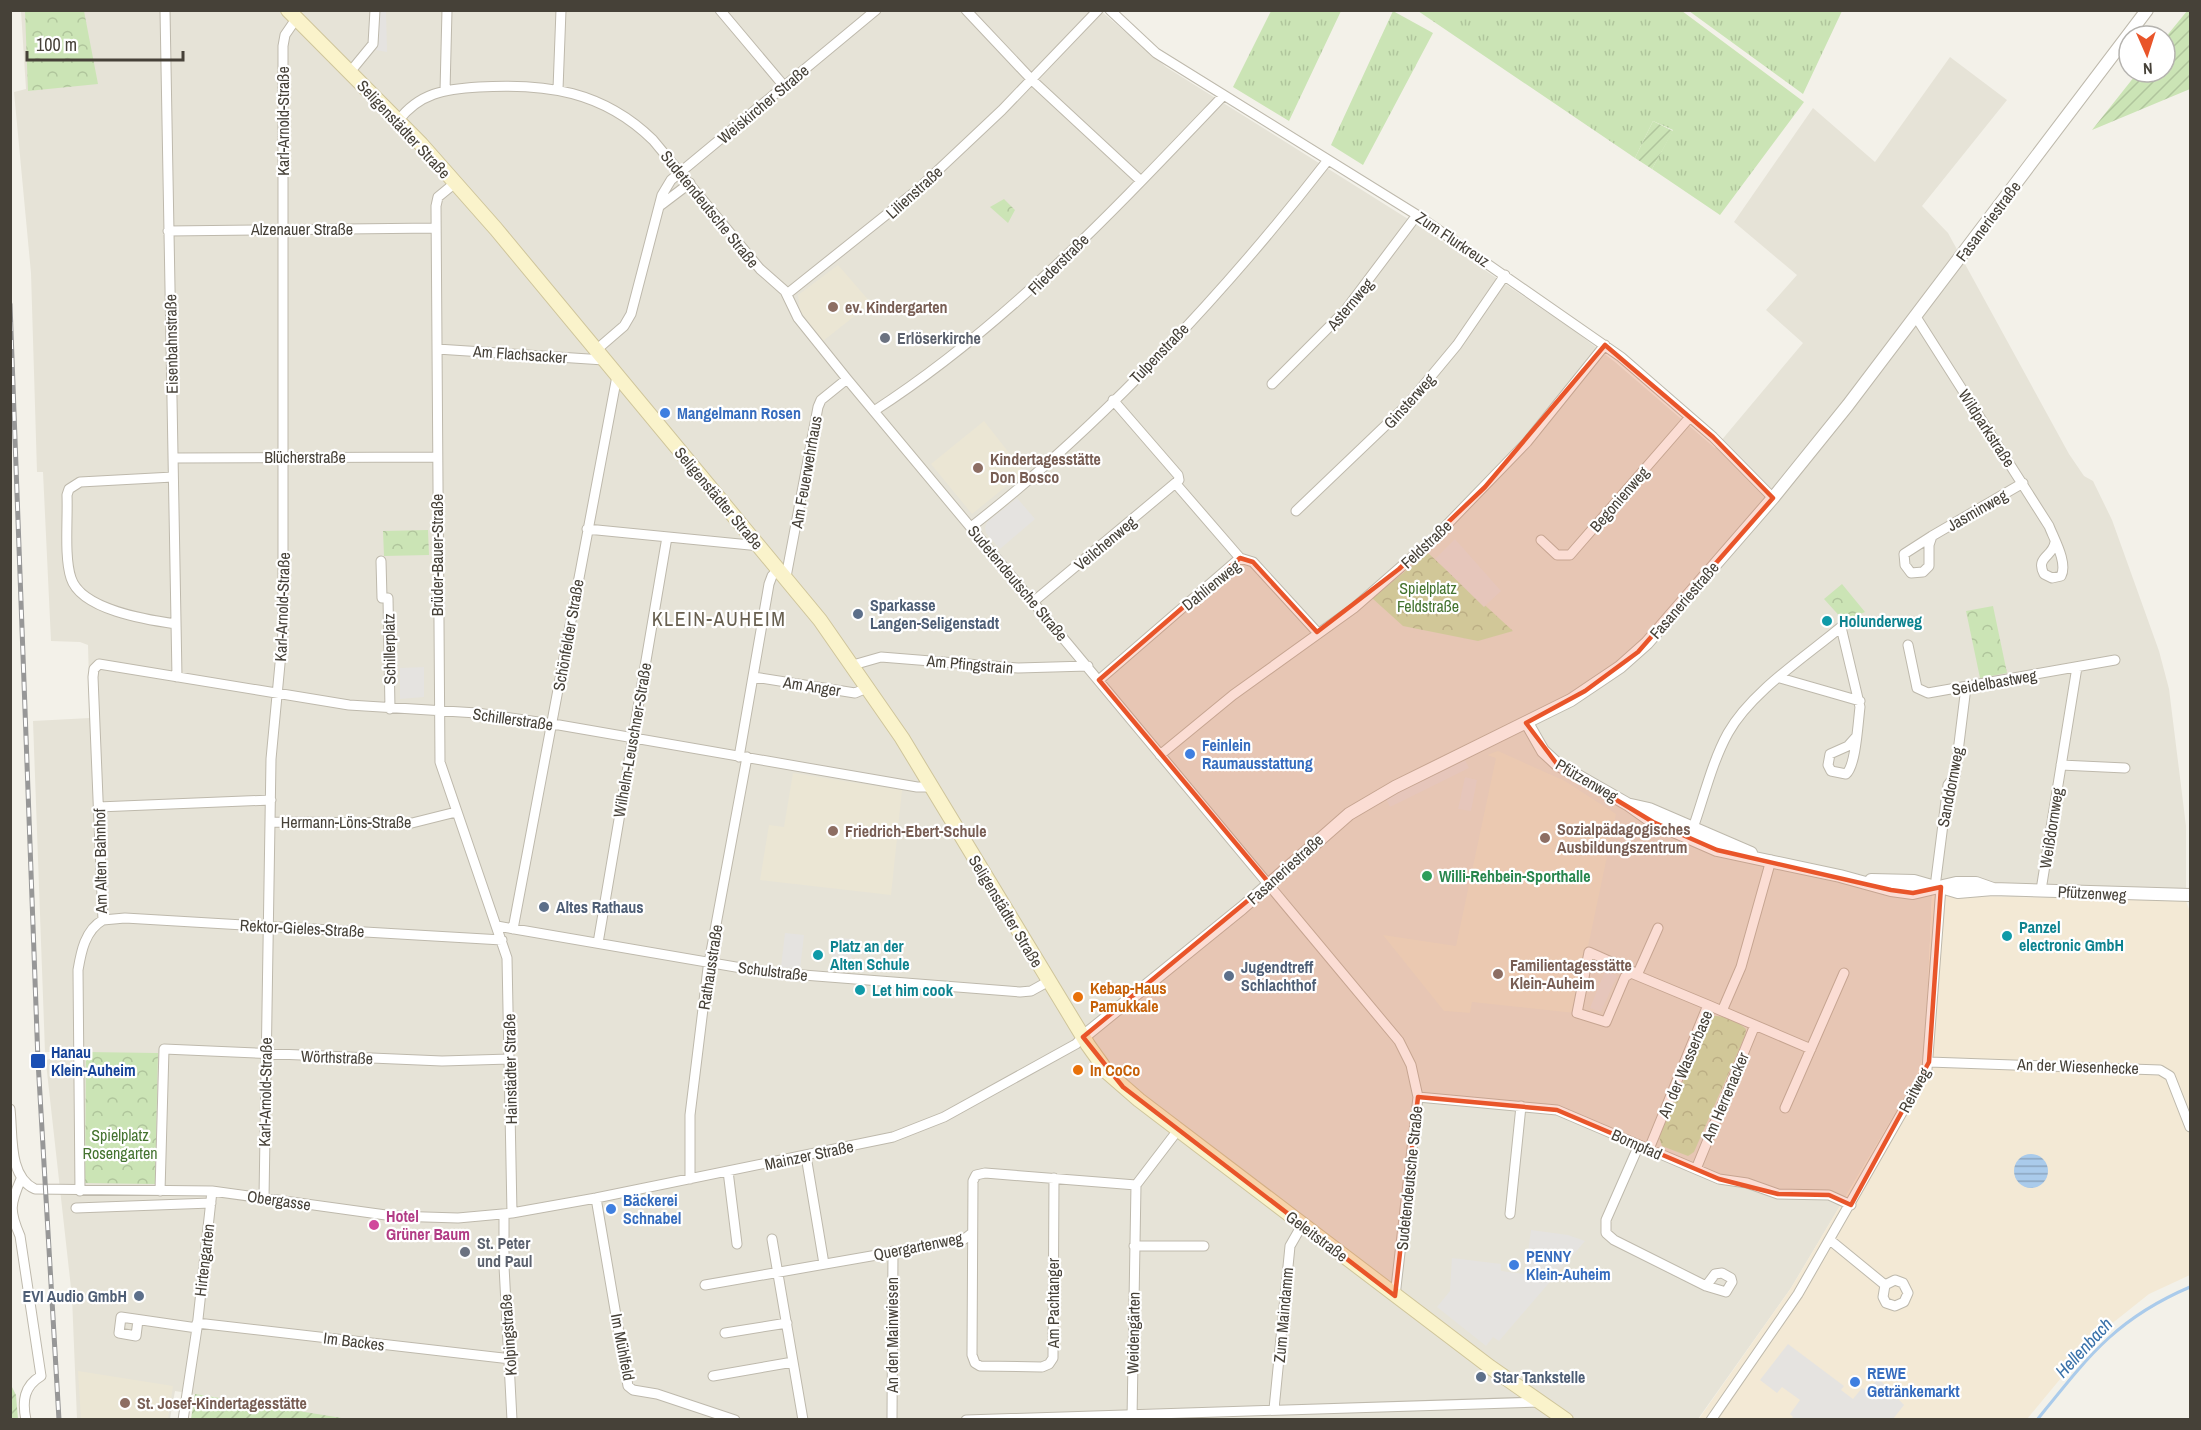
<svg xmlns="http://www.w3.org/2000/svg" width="2201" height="1430" font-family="'Archivo Narrow',sans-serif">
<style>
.residential{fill:#e6e3d7}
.commercial{fill:#f3e9d5}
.education{fill:#ebe6d4}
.grass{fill:url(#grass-tufts)}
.forest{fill:url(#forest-crowns)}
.garden{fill:url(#garden-furrows)}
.parking{fill:#e5e3e0}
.water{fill:url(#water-rules)}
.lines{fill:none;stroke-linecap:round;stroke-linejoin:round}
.stream{stroke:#aacbeb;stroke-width:3}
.minor-casing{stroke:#beb9ac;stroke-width:11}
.tertiary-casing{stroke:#beb9ac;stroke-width:14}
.secondary-casing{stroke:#cfc59b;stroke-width:16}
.minor{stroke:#fff;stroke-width:9}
.tertiary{stroke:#fff;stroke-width:12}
.secondary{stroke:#faf3cb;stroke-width:14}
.rail-casing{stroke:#979797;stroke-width:5}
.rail{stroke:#fff;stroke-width:3;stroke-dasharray:9;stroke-linecap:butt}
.marked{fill:#e9552a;fill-opacity:0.2;stroke:#e9552a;stroke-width:4.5;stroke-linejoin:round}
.education-dot{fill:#8d6e63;stroke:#fff;stroke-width:2}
.worship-dot{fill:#6b7280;stroke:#fff;stroke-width:2}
.shop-dot{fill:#3f7fe0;stroke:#fff;stroke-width:2}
.service-dot{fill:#5c6f8a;stroke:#fff;stroke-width:2}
.culture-dot{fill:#0f9aa8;stroke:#fff;stroke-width:2}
.leisure-dot{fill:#2e9e5b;stroke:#fff;stroke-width:2}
.food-dot{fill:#e8710a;stroke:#fff;stroke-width:2}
.transit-dot{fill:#1a4fb4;stroke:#fff;stroke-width:2}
.hotel-dot{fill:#d1479c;stroke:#fff;stroke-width:2}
.labels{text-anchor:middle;stroke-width:4.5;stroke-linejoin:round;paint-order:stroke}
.street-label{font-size:16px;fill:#464138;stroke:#fff}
.education-label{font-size:16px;font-weight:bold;fill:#785e54;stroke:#fff;text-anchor:start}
.worship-label{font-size:16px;font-weight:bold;fill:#5b616d;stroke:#fff;text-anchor:start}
.shop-label{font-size:16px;font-weight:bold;fill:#366cbe;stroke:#fff;text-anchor:start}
.park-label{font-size:16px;fill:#44732f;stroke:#fff}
.service-label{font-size:16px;font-weight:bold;fill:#4e5e75;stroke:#fff;text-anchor:start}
.culture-label{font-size:16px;font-weight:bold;fill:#0d838f;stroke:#fff;text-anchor:start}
.leisure-label{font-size:16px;font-weight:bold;fill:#27864d;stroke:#fff;text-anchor:start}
.food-label{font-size:16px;font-weight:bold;fill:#c56008;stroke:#fff;text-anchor:start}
.transit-label{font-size:16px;font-weight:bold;fill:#164399;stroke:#fff;text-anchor:start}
.hotel-label{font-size:16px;font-weight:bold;fill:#b23c85;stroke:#fff;text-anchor:start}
.water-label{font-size:18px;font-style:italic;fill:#3971a9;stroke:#fff}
.quarter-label{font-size:20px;letter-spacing:1.5px;fill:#686050;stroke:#fff}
</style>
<defs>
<pattern id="grass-tufts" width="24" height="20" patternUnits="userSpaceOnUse" patternTransform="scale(1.5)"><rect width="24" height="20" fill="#cbe4b5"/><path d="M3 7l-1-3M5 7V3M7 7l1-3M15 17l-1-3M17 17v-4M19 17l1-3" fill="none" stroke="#b0c59c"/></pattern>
<pattern id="forest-crowns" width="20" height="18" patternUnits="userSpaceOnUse" patternTransform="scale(1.5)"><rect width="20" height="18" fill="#cbe4b5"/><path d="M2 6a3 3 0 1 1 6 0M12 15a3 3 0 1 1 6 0" fill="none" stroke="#b0c59c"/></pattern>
<pattern id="garden-furrows" width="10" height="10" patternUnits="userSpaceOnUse" patternTransform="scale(1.5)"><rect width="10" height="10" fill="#cbe4b5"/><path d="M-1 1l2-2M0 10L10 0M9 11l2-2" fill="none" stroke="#b0c59c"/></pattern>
<pattern id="water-rules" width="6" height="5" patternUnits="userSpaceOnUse" patternTransform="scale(1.5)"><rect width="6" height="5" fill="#aacbeb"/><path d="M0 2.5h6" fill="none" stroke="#8ca6bf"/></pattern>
</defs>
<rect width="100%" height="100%" fill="#f3f1e9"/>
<path class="residential" d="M21,11H1101L1166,67L1424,229L1576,332L1615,362L1715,448L1803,343L1766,310L1797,275L1734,222L1813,108L1875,162L1950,57L2007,100L1922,206L1948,233L2069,454L2084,476L2093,481L2112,520L2159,651L2169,689L2186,826V901L1932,895L1926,1030L1923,1057L1915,1080L1791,1288L1698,1419L348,1420L175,1391L170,1419H77L72,1297L46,1063V1060L50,1059V1052H45L33,721L90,718L88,645L80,642L51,641L43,472H37L31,273L14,92L26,89Z"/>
<path class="commercial" d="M1932,895L2186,901L2190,912V1275L2149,1294L2095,1337L2027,1419L1698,1420L1791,1288L1915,1080L1923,1057L1926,1030Z"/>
<path class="education" d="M838,265L871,303L823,341L800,311L798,295Z
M984,421L1024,472L972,514L931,464Z
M1498,751L1565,781L1616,814L1574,1013L1472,1002L1470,1013L1444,1011L1383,935L1456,946L1496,758L1487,755Z
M793,773L902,790L891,895L760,880L769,825L784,827Z
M78,1371L173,1386L168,1419H81Z"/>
<path class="grass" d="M1271,11H1341L1289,121L1233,87Z
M1393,11L1433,33L1363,165L1331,145Z
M1418,11H1682L1804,102L1720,215L1652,169L1673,130L1653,121L1635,158Z
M1689,11H1842L1803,94Z"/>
<path class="forest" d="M25,11H84L98,84L28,91Z
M1004,199L1015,210L1008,223L990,207Z
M428,530L429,555L384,556L383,531Z
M1428,553L1513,631L1478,641L1403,626L1372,598Z
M1842,584L1865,612L1844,621L1824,599Z
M1993,606L2007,673L1980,678L1966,611Z
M1714,1016C1725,1015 1739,1022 1746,1029L1745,1036L1694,1152L1688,1156L1662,1146L1659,1137L1710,1020Z
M86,1052L158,1053L155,1184L85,1183Z"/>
<path class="garden" d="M2187,11H2190V89L2092,130L2138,72H2165V38Z
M1653,121L1673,131L1652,169L1635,158Z
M11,1385L16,1395L18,1419H11Z
M195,1394L348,1419H191Z"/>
<path class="parking" d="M375,11H386L387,52L370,49Z
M1017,498L1035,519L1000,549L986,533L985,528L987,522Z
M1455,539L1501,591L1484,607L1435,559Z
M424,667V697L400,699V668Z
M1462,754L1469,768L1390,807L1383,793Z
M1465,777L1477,780L1471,811L1458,809Z
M785,933L804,935L800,969L781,967Z
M834,938L853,939L850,972L831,971Z
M1605,971L1617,976L1601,1012L1590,1008Z
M1531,1230L1568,1235L1585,1241L1499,1341L1493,1337L1486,1346L1437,1307L1450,1291L1452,1258L1501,1264V1271L1525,1274Z
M1788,1344L1844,1386L1841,1390L1853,1399L1862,1388L1868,1392L1878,1378L1904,1405L1893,1419H1791L1793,1417L1790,1414L1800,1400L1782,1387L1777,1393L1760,1380Z"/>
<path class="water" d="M2014 1171a17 17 0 1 1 34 0a17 17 0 1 1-34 0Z"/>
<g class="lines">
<path class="stream" d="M2037,1420C2087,1358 2115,1319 2190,1287"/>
<g class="minor-casing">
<path id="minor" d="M165,10L177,677
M720,10L784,86
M966,10L1032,80L1141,181
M1110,10L1156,53L1417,215L1621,357L1713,437L1773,498
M350,72L373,44L375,10
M558,89L561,10
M445,91L447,10
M398,121C419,93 445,89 479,87C546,83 603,91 653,140L760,269L785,291L798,318L847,379L1399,1041L1411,1065L1418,1097L1395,1296
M455,183L438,197L436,206L440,762L507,958L512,1213
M661,205L690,183
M168,231L436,228
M787,294L916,191L1002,110L1098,10
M1916,317L2049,526C2054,539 2068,563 2061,576L2052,578L2044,574C2035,557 2053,557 2055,542
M437,349L604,360
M595,351L624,326L631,314L662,195L671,180L876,10
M1272,384L1344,312L1417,215
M874,411C1007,325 1115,209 1223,96
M173,458L437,457
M173,477L80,482L69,489L67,495C68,519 64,557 71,578C81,610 148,620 176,624
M1176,484L1240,558
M1296,511L1408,404L1457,345L1505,275
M971,527C1101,426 1227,290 1328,160
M587,529L760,546
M1932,536L1904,554L1905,565L1911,573L1923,572L1929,566V545L1932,536L2023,483
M1541,540L1557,555H1570L1690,417
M1240,558L1253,562L1317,632
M381,561L382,598H388L390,709
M786,577L818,407L821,400L847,379
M1033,602L1179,480L1178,475L1113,400
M1908,645L1917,688L1928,693L2115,660
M853,665L881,657L1018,668L1088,666
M754,677L855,693L869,687
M1780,678L1860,701
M1099,680L1240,558
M1160,755L1233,695L1354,608L1435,537L1527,442L1605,345
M739,757L769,584L772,576L779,569
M2061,765L2125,768
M98,807L271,800
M270,822L412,823L456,812
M1693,828C1704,797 1712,762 1728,733C1751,692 1805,657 1841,627L1860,707C1858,722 1856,766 1846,774L1831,771L1828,765L1830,754L1848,746L1856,737
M1935,887L1948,785L1955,776L1966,687
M2041,890L2077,667
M103,920L125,918L502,940
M497,926L765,972L1020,992L1031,991L1049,981
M513,929L617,376
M598,943L667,537
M1636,973L1589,952L1577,1013L1606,1022L1625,977L1631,973L1708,1005
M1638,973L1658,928
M1722,1011L1811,1049
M1929,1062L2160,1070L2170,1076L2190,1127
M1418,1097L1557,1110L1719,1179L1747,1183L1778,1194L1829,1195L1851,1205
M1785,1108L1844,973
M10,1109C13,1134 8,1177 35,1189L212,1191L393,1216L458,1218L512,1213L596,1198L893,1137L944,1117L1076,1044L1083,1037
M1639,1145L1606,1220V1233L1614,1240L1706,1286L1726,1292L1732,1282L1731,1278L1722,1273L1715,1274L1706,1286
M1649,1149L1708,1005L1722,1011L1741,967L1771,860
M806,1156L824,1264
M1696,1169L1755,1025
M728,1171L737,1244
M1054,1178L1053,1358L1049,1364L1042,1367L980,1366L975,1363L972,1355L973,1181L976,1175L985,1173L1136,1185
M21,1179C10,1204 9,1211 20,1236L41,1376C24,1386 22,1401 26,1420
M690,1179V1115L708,968L747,757
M80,1191L78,970C81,952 85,930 103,920L93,677L94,669L99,664L349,705L477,713L559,725L917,787H931
M160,1191L164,1049L442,1061L510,1059
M264,1198L271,759L283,632V46L285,35L296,19
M596,1198L628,1386L633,1390L657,1394L735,1420
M76,1208L211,1203
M504,1214V1266L512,1420
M1510,1214L1521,1106
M772,1239L803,1420
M1830,1240L1885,1285L1883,1297L1886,1303L1895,1306L1904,1302L1908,1293L1903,1283L1895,1280L1885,1285
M1134,1246H1204
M705,1285L963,1240L972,1233
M138,1320L136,1336L119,1333L121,1317L197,1328
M197,1323L511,1359
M725,1333L787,1323
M713,1376L793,1362
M1274,1409L1290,1246L1302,1225
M1132,1419L1136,1185L1178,1130
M183,1420L197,1328L212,1191
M892,1420L893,1251
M966,1420L1538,1402
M1711,1420L1798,1294L1927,1069L1941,887"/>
</g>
<g class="tertiary-casing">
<path id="tertiary" d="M1527,723L1543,751L1557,764L1629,805L1653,822L1717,850L1840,876L1891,890L1913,893L1956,883H1976L1993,889
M1631,805L1649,809L1751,853
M1871,880L1914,881L1935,887
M1941,887L1958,892L1993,889L2190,895
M1083,1037L1242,908L1349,814L1395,787L1571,700L1620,667L1647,643L1773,498L1848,405L2147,10"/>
</g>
<g class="secondary-casing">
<path id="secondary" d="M288,10L421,144L496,229L820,620L902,738L1088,1045L1108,1073L1139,1100L1490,1367L1566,1420"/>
</g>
<use href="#minor" class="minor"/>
<use href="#tertiary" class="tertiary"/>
<use href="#secondary" class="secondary"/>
<g class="rail-casing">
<path id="rail" d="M10,304L38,1061L59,1420"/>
</g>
<use href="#rail" class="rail"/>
</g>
<path class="marked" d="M1605,345L1713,437L1773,498L1638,652L1585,691L1526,723L1557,764L1653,822L1717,850L1891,890L1913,893L1941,887L1929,1062L1851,1205L1829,1195L1778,1194L1719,1179L1557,1110L1418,1097L1395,1296L1123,1087L1083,1037L1269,883L1099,680L1240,558L1253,562L1317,632L1399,569L1485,487Z"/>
<g class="education-dot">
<circle cx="833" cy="307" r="6"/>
<circle cx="978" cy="468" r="6"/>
<circle cx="833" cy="831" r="6"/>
<circle cx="1545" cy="838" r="6"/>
<circle cx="1498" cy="974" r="6"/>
<circle cx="125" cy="1403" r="6"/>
</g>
<g class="worship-dot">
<circle cx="885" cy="338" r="6"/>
<circle cx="465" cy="1252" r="6"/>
</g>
<g class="shop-dot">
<circle cx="665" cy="413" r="6"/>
<circle cx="1190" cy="754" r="6"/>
<circle cx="611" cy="1209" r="6"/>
<circle cx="1514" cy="1265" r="6"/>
<circle cx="1855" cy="1382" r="6"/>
</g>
<g class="service-dot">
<circle cx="858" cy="614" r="6"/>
<circle cx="544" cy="907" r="6"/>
<circle cx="1229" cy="976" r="6"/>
<circle cx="139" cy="1296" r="6"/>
<circle cx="1481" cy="1377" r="6"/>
</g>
<g class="culture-dot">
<circle cx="1827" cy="621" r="6"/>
<circle cx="2007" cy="936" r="6"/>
<circle cx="818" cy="955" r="6"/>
<circle cx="860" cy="990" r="6"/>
</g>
<circle class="leisure-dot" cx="1427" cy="876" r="6"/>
<g class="food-dot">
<circle cx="1078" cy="997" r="6"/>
<circle cx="1078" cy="1070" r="6"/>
</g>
<rect class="transit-dot" x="30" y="1053" width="16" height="16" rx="3"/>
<circle class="hotel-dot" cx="374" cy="1225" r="6"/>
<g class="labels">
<g class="street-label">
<text transform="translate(763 104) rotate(-40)" y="6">Weiskircher Straße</text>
<text transform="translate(283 121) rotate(-90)" y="6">Karl-Arnold-Straße</text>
<text transform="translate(404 129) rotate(47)" y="6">Seligenstädter Straße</text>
<text transform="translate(914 192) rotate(-42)" y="6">Lilienstraße</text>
<text transform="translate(710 209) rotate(51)" y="6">Sudetendeutsche Straße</text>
<text transform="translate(1988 221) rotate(-53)" y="6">Fasaneriestraße</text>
<text x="302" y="235">Alzenauer Straße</text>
<text transform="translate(1453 239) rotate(34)" y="6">Zum Flurkreuz</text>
<text transform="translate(1058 264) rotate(-45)" y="6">Fliederstraße</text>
<text transform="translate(1350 304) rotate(-50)" y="6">Asternweg</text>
<text transform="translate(171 344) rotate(-91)" y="6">Eisenbahnstraße</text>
<text transform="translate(1159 353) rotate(-46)" y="6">Tulpenstraße</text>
<text transform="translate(520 354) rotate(4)" y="6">Am Flachsacker</text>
<text transform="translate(1409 401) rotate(-48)" y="6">Ginsterweg</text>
<text transform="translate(1987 428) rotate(57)" y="6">Wildparkstraße</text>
<text x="305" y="463">Blücherstraße</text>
<text transform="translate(806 472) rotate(-80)" y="6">Am Feuerwehrhaus</text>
<text transform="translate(719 498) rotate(50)" y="6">Seligenstädter Straße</text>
<text transform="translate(1619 499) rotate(-49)" y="6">Begonienweg</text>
<text transform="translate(1977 510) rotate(-30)" y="6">Jasminweg</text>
<text transform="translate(1105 543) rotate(-40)" y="6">Veilchenweg</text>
<text transform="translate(1426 544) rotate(-43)" y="6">Feldstraße</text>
<text transform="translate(437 555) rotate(-90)" y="6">Brüder-Bauer-Straße</text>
<text transform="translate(1018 583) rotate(50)" y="6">Sudetendeutsche Straße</text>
<text transform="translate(1211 585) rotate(-39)" y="6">Dahlienweg</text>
<text transform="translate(1684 600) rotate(-49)" y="6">Fasaneriestraße</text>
<text transform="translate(282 607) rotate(-88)" y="6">Karl-Arnold-Straße</text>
<text transform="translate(568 635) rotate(-80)" y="6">Schönfelder Straße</text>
<text transform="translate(389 649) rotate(-91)" y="6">Schillerplatz</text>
<text transform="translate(970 664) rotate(5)" y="6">Am Pfingstrain</text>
<text transform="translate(1994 682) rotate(-10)" y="6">Seidelbastweg</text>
<text transform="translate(812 686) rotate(9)" y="6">Am Anger</text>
<text transform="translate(513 719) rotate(8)" y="6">Schillerstraße</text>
<text transform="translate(632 740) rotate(-80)" y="6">Wilhelm-Leuschner-Straße</text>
<text transform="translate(1587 780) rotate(30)" y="6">Pfützenweg</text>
<text transform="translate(1950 787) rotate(-79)" y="6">Sanddornweg</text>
<text x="346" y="828">Hermann-Löns-Straße</text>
<text transform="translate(2051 828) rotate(-81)" y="6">Weißdornweg</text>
<text transform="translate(100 861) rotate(-91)" y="6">Am Alten Bahnhof</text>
<text transform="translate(1285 869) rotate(-42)" y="6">Fasaneriestraße</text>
<text transform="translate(2092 893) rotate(3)" y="6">Pfützenweg</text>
<text transform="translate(1006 911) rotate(59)" y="6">Seligenstädter Straße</text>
<text transform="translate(302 928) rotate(3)" y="6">Rektor-Gieles-Straße</text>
<text transform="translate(710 967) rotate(-81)" y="6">Rathausstraße</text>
<text transform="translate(773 971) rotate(7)" y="6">Schulstraße</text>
<text transform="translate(337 1057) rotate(2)" y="6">Wörthstraße</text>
<text transform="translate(1685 1064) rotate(-67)" y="6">An der Wasserbase</text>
<text transform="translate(2078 1066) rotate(2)" y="6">An der Wiesenhecke</text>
<text transform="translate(510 1069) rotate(-91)" y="6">Hainstädter Straße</text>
<text transform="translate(1914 1090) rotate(-62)" y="6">Reitweg</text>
<text transform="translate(265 1092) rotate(-89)" y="6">Karl-Arnold-Straße</text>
<text transform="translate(1725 1097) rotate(-67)" y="6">Am Herrenacker</text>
<text transform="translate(1637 1144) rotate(24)" y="6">Bornpfad</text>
<text transform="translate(809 1155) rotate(-12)" y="6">Mainzer Straße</text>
<text transform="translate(1409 1178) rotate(-84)" y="6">Sudetendeutsche Straße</text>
<text transform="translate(279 1200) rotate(8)" y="6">Obergasse</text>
<text transform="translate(1317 1236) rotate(37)" y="6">Geleitstraße</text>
<text transform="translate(918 1246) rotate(-11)" y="6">Quergartenweg</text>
<text transform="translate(204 1260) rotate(-83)" y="6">Hirtengarten</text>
<text transform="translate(1053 1303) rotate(-90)" y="6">Am Pachtanger</text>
<text transform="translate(1283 1315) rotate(-85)" y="6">Zum Maindamm</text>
<text transform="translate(1133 1333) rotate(-89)" y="6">Weidengärten</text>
<text transform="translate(508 1335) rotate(-94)" y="6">Kolpingstraße</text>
<text transform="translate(892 1335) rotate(-90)" y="6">An den Mainwiesen</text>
<text transform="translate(354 1341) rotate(7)" y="6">Im Backes</text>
<text transform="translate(623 1347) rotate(79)" y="6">Im Mühlfeld</text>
</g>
<g class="education-label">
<text x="845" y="313">ev. Kindergarten</text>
<text x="990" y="465">Kindertagesstätte<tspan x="990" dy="18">Don Bosco</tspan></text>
<text x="1557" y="835">Sozialpädagogisches<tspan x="1557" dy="18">Ausbildungszentrum</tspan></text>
<text x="845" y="837">Friedrich-Ebert-Schule</text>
<text x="1510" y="971">Familientagesstätte<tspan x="1510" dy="18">Klein-Auheim</tspan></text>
<text x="137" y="1409">St. Josef-Kindertagesstätte</text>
</g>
<g class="worship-label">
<text x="897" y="344">Erlöserkirche</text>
<text x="477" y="1249">St. Peter<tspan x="477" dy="18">und Paul</tspan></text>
</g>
<g class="shop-label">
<text x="677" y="419">Mangelmann Rosen</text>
<text x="1202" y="751">Feinlein<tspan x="1202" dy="18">Raumausstattung</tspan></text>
<text x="623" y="1206">Bäckerei<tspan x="623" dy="18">Schnabel</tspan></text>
<text x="1526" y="1262">PENNY<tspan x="1526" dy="18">Klein-Auheim</tspan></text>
<text x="1867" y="1379">REWE<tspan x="1867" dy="18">Getränkemarkt</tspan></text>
</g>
<g class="park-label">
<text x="1428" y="594">Spielplatz<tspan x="1428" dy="18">Feldstraße</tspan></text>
<text x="120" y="1141">Spielplatz<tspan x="120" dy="18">Rosengarten</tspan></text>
</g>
<g class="service-label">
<text x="870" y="611">Sparkasse<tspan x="870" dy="18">Langen-Seligenstadt</tspan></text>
<text x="556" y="913">Altes Rathaus</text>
<text x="1241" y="973">Jugendtreff<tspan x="1241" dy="18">Schlachthof</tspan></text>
<text x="127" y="1302" text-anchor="end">EVI Audio GmbH</text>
<text x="1493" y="1383">Star Tankstelle</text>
</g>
<g class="culture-label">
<text x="1839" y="627">Holunderweg</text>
<text x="2019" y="933">Panzel<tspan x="2019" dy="18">electronic GmbH</tspan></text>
<text x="830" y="952">Platz an der<tspan x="830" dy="18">Alten Schule</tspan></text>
<text x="872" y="996">Let him cook</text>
</g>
<g class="leisure-label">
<text x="1439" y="882">Willi-Rehbein-Sporthalle</text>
</g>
<g class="food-label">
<text x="1090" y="994">Kebap-Haus<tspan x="1090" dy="18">Pamukkale</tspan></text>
<text x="1090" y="1076">In CoCo</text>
</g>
<g class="transit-label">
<text x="51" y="1058">Hanau<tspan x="51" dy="18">Klein-Auheim</tspan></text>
</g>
<g class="hotel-label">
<text x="386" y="1222">Hotel<tspan x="386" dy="18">Grüner Baum</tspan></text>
</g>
<g class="water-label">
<text transform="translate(2084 1348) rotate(-47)" y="6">Hellenbach</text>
</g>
<g class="quarter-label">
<text x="719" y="626">KLEIN-AUHEIM</text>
</g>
</g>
<rect width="2201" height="1430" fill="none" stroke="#464138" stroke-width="24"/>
<g transform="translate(2147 54) rotate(177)"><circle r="28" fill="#ffffff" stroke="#b5b3af" stroke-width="1.5"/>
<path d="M0-4.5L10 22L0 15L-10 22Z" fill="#e9552a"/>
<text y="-9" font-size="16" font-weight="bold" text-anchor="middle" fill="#464138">N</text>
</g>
<path d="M27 51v9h156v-9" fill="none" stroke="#464138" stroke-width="3"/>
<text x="36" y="51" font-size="18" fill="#464138" stroke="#ffffff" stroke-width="4.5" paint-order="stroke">100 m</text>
</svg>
